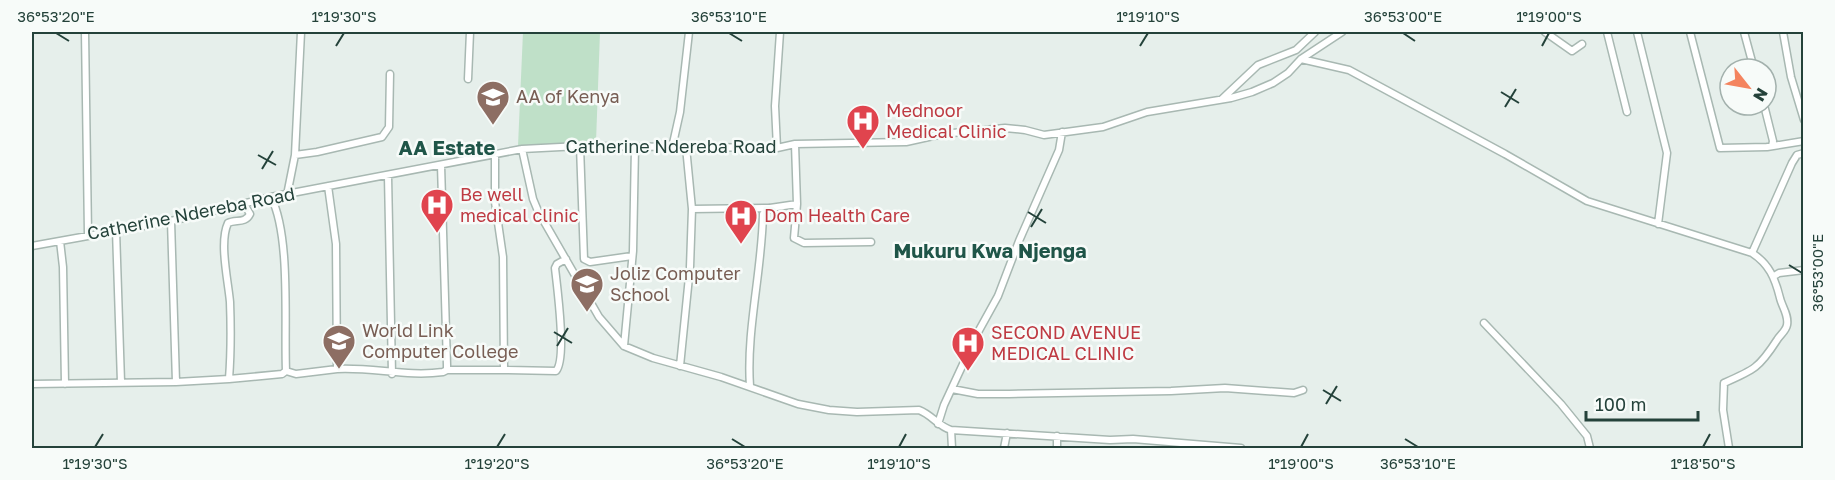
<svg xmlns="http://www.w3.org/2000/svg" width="1835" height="480" font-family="'Golos Text',sans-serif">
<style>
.green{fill:#bfe0c8}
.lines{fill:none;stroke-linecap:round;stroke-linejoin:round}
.minor-casing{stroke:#a8b8b2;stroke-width:9}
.minor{stroke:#fff;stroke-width:6}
.ticks{fill:none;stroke:#24423a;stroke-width:2}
.labels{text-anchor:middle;stroke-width:5;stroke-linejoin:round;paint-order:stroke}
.education-label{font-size:18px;fill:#785e54;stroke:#f7fbf9;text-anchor:start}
.health-label{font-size:18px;fill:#be3a42;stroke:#f7fbf9;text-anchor:start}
.street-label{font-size:18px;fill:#24423a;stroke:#f7fbf9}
.neighbourhood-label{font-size:20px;font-weight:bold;fill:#1f5548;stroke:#f7fbf9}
.neatline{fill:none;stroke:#24423a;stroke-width:2}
.ticks-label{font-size:15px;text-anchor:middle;fill:#24423a}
</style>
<rect width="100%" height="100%" fill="#e6efeb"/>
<path class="green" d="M523,32H600L596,142L518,146Z"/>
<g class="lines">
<g class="minor-casing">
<path id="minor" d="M85,32L88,234
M1545,32L1572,51L1582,44
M1607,32L1627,112
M1637,32L1667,153L1658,224
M1690,32L1720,148L1767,147L1804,141
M1744,32L1754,69
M1783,32L1791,77L1804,120
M1301,59L1349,70L1505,154L1587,201L1752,253C1769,264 1775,278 1780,298C1782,307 1789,315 1787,325C1786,331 1780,335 1777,340C1759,368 1754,370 1724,383L1723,410L1729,448
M468,79L470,32
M1222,99L1258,65L1296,50L1315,32
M1764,105L1773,141L1772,146
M580,146L584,259L590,262L632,256
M672,148L680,112L689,32
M777,148L775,106L780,32
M522,149L533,199L538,211L599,317L624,346L653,358L721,377L798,404L829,410L857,412L919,410C932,415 938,426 951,430L1110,440L1133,439L1241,448
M495,154V202L503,257L504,370L556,371C567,359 557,286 555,268L557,264L566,259
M295,155L317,152L382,137L389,127L390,74
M388,176L392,374
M328,186L336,244L337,369C373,367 407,377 443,372L447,370V365L441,165
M287,195L295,155L301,32
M797,204L794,238L804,243L871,242
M692,209L769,208
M171,221L176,382
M116,230L121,382
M60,241L63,267L65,384
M32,246L171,221L271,197L522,149L580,146L777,148L795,144L906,142L942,134L1005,128L1025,130L1044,135L1103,127L1147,112L1231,98L1252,92L1273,83L1288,73L1301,59L1342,32
M1752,253L1792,163L1797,155L1804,153
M1774,276L1779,273L1804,270
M1484,323L1561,404L1587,436L1590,448
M624,346L633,251L635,147
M680,366L690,267L692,209L686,147
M447,370H504
M286,371L296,374L337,369
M229,379L282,374L286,371C284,324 291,236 271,197
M32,384L176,382L229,379C231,353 231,328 230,302C228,280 219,242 228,223C236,219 245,224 250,214L244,204
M750,386C746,332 762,270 763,214L770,208L797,204L795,144
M952,389L978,394H1009L1171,391L1225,388L1294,393L1303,390
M938,424L944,405L977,334L998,296L1019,241L1059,150L1062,132
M951,430L952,448
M1057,436V448
M1004,448L1007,433"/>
</g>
<use href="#minor" class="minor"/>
</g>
<path class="ticks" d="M56,33L69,41M729,33L742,41M1403,33L1415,41M336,46L344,33M1140,46L1148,33M1542,46L1549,33M1501,92L1519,103M1505,107L1516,89M258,155L276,165M262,169L273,151M1028,212L1046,223M1031,227L1042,209M1789,265L1802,273M554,332L572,343M557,346L568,328M1323,390L1341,401M1326,404L1337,386M732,439L745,447M1405,439L1418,447M95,447L103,434M497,447L505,434M899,447L906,434M1301,447L1308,434M1703,447L1710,434"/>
<defs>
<g id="university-pin" transform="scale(1.725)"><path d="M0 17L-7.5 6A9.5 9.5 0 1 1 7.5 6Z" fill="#8d6e63" stroke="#f7fbf9"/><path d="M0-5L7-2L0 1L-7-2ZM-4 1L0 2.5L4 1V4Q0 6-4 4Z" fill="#fff"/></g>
<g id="hospital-pin" transform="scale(1.725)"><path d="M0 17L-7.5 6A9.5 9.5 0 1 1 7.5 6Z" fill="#e0444e" stroke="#f7fbf9"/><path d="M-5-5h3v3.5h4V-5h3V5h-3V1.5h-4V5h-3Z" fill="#fff"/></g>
</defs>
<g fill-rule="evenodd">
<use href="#university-pin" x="493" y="97"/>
<use href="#hospital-pin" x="863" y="121"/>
<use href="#hospital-pin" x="437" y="205"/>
<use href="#hospital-pin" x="741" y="216"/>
<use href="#university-pin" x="587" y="284"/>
<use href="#university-pin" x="339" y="341"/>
<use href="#hospital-pin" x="968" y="343"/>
</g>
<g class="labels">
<g class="education-label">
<text x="516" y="103">AA of Kenya</text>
<text x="610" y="280">Joliz Computer<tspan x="610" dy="21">School</tspan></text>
<text x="362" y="337">World Link<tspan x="362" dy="21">Computer College</tspan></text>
</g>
<g class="health-label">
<text x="886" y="117">Mednoor<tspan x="886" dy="21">Medical Clinic</tspan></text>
<text x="460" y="201">Be well<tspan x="460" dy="21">medical clinic</tspan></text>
<text x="764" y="222">Dom Health Care</text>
<text x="991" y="339">SECOND AVENUE<tspan x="991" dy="21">MEDICAL CLINIC</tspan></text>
</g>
<g class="street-label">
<text x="671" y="153">Catherine Ndereba Road</text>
<text transform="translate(191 214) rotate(-11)" y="6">Catherine Ndereba Road</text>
</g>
<g class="neighbourhood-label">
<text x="447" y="155">AA Estate</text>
<text x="990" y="258">Mukuru Kwa Njenga</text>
</g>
</g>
<rect width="1835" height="480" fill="none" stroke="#f7fbf9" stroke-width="66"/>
<g transform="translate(1748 87) rotate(121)"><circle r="28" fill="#f7fbf9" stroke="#a3b1ad" stroke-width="1.5"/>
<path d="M0-4.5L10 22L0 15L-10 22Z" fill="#f4845f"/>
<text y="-9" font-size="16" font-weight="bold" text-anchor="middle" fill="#24423a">N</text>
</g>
<path d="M1586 411v9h112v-9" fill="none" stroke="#24423a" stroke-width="3"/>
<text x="1595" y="411" font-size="18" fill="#24423a" stroke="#f7fbf9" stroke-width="4.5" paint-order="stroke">100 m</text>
<rect x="33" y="33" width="1769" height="414" class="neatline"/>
<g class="ticks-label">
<text x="56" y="22">36°53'20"E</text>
<text x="344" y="22">1°19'30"S</text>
<text x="729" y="22">36°53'10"E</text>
<text x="1148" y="22">1°19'10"S</text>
<text x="1403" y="22">36°53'00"E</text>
<text x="1549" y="22">1°19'00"S</text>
<text transform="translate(1818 273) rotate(-90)" y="5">36°53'00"E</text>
<text x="95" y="469">1°19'30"S</text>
<text x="497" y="469">1°19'20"S</text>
<text x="745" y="469">36°53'20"E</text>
<text x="899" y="469">1°19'10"S</text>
<text x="1301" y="469">1°19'00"S</text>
<text x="1418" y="469">36°53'10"E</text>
<text x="1703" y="469">1°18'50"S</text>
</g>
</svg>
